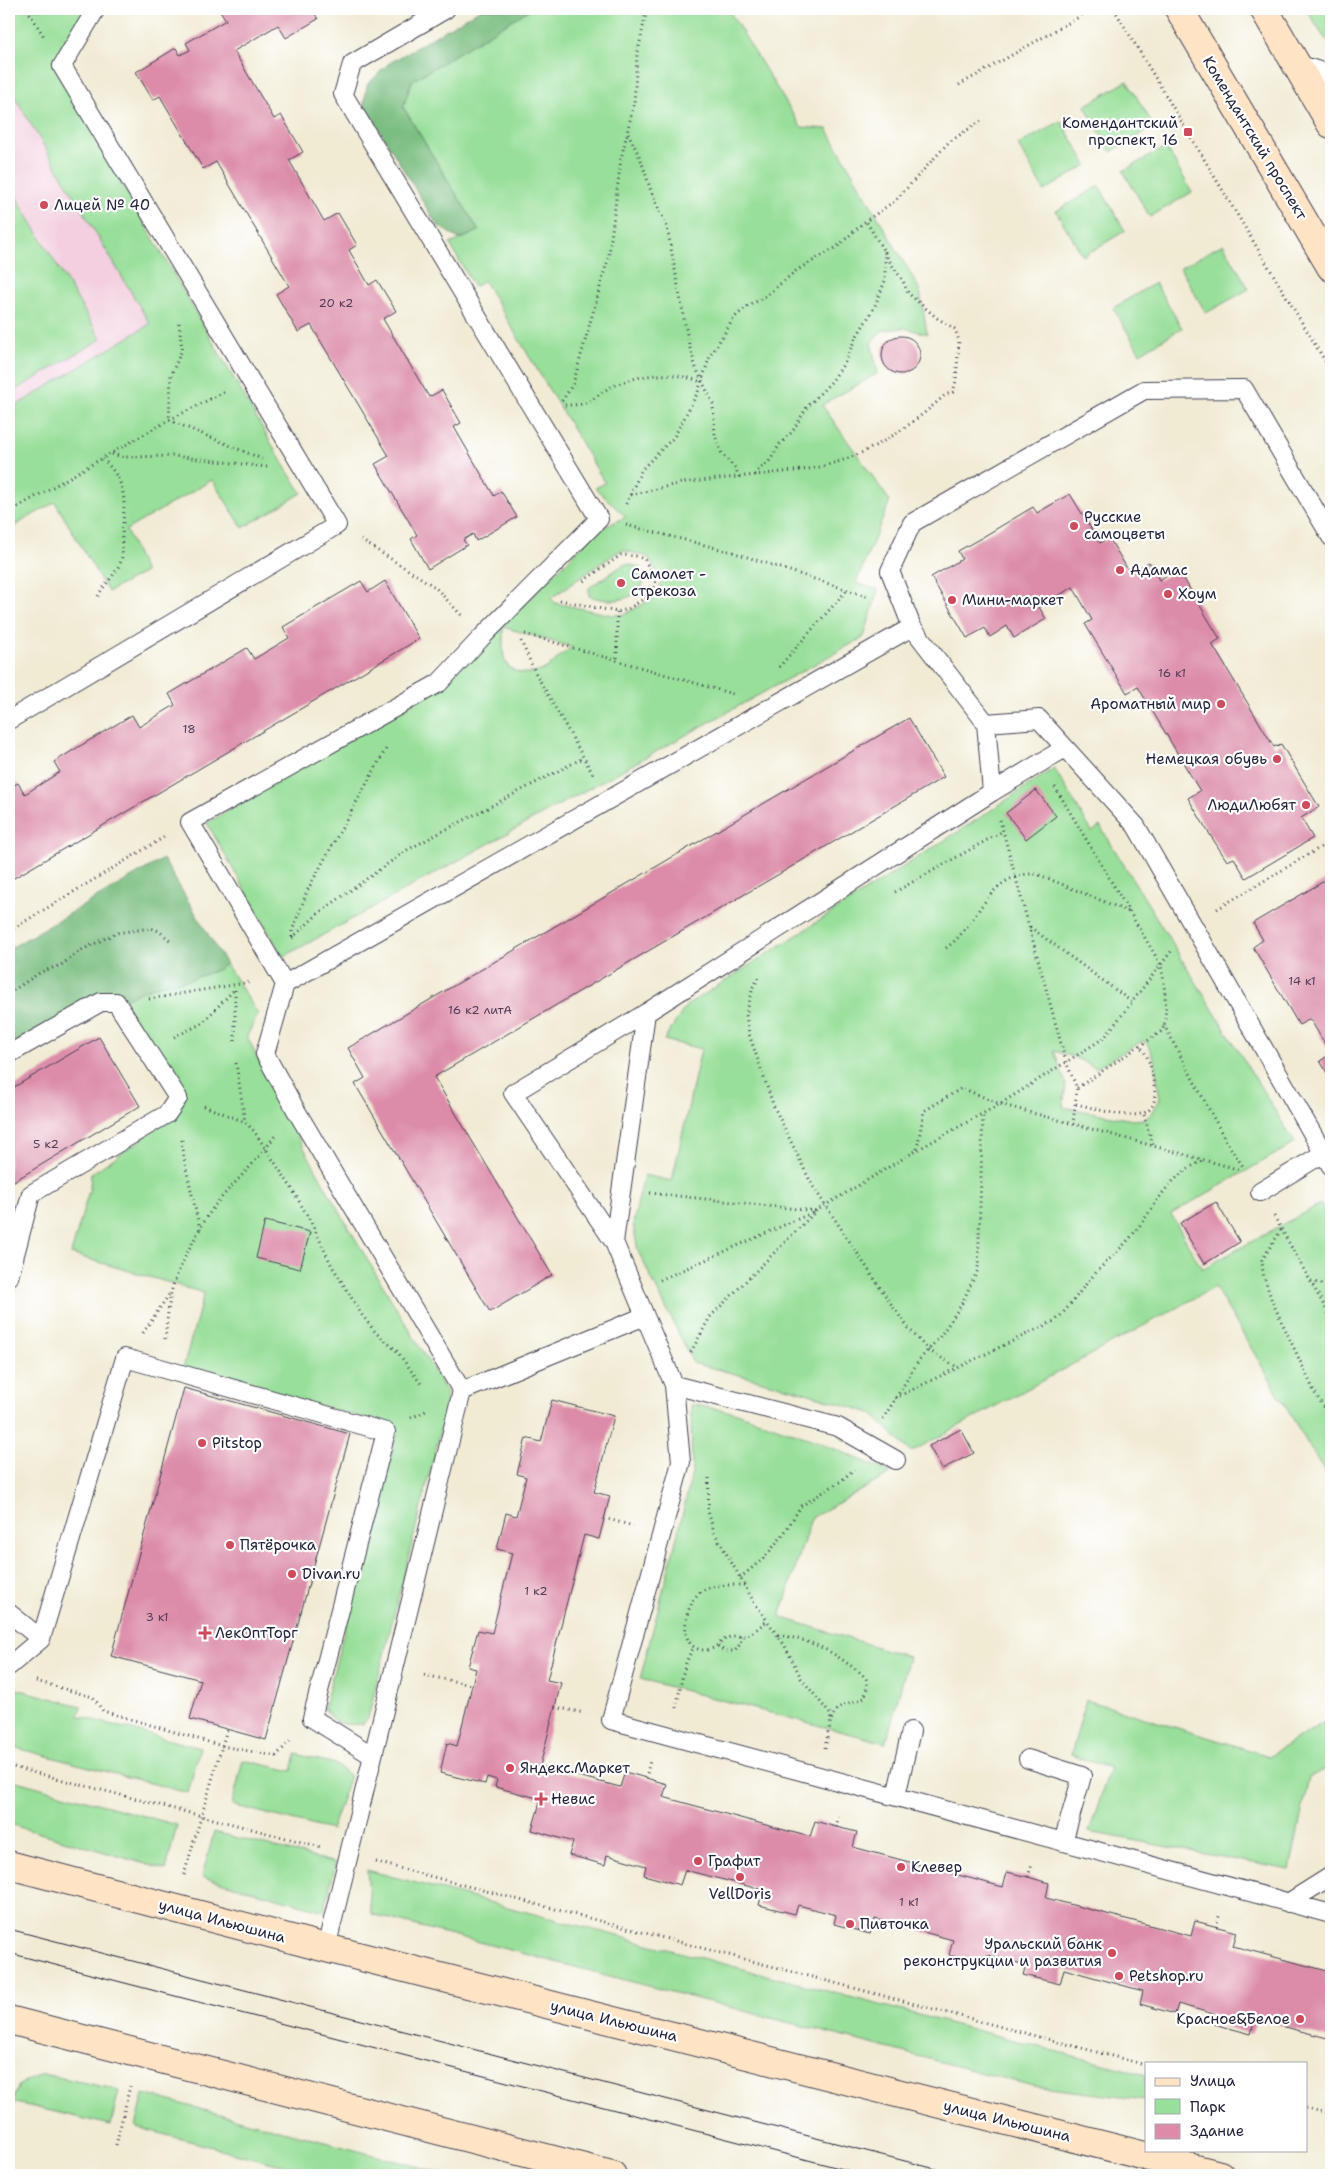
<svg xmlns="http://www.w3.org/2000/svg" width="1340" height="2184" font-family="'Shantell Sans',sans-serif">
<style>
.built{fill:#f3cfdf}
.green{fill:#98df99;stroke:#5d806a;fill-rule:evenodd}
.forest{fill:#7abe81;stroke:#4e705e}
.building{fill:#dc8ca9}
.lines{fill:none;stroke-linecap:round;stroke-linejoin:round}
.service-casing{stroke:#414052;stroke-width:20}
.minor-casing{stroke:#414052;stroke-width:30}
.secondary-casing{stroke:#414052;stroke-width:30}
.path{stroke:#414052;stroke-width:3;stroke-dasharray:1 4;stroke-linecap:butt}
.service{stroke:#fff;stroke-width:18}
.minor{stroke:#fff;stroke-width:28}
.secondary{stroke:#fee4c5;stroke-width:28}
.tram{stroke:#22223b;stroke-width:1}
.poi-dot{fill:#d1495b;stroke:#fff;stroke-width:2}
.labels{text-anchor:middle;stroke-width:4.5;stroke-linejoin:round;paint-order:stroke}
.number-label{font-size:12px;fill:#503c56}
.poi-label{font-size:15px;fill:#22223b;stroke:#fff;text-anchor:start}
.street-label{font-size:15px;fill:#22223b;stroke:#fff}
</style>
<rect width="100%" height="100%" fill="#fff"/>
<filter id="ink" filterUnits="userSpaceOnUse"><feTurbulence type="fractalNoise" baseFrequency=".02" numOctaves="2"/><feDisplacementMap in="SourceGraphic" scale="10" xChannelSelector="R" yChannelSelector="G"/><feConvolveMatrix kernelMatrix="1 2 1 2 8 2 1 2 1" color-interpolation-filters="sRGB"/></filter>
<filter id="wash" filterUnits="userSpaceOnUse"><feTurbulence type="fractalNoise" baseFrequency=".0096" numOctaves="4" result="noise"/><feDisplacementMap in="SourceGraphic" scale="20" xChannelSelector="R" yChannelSelector="G"/><feGaussianBlur stdDeviation="1.12" result="paint"/><feColorMatrix in="noise" values="0 0 0 0 0 0 0 0 0 0 0 0 0 0 0 0 0 1.4 0 .05"/><feComposite in="paint" operator="in"/></filter>
<g filter="url(#wash)">
<rect width="100%" height="100%" fill="#f1ebd4"/>
<path class="built" d="M9,87L150,324L9,410Z"/>
<path class="green" d="M9,9H89L56,70L286,469L302,493L243,528L212,480L126,530L145,572L108,592L55,502L9,529V410L150,324L9,87Z
M530,9H728L801,127L827,129L920,290L927,334L904,328L883,330L871,343L878,373L822,405L890,501L856,583L878,590L864,637L283,957L207,823L441,687L598,530L626,517L595,488L605,483L484,281L474,287L450,244L479,231L403,107L412,81ZM623,550L648,557L661,580L658,596L625,614L612,615L555,603L551,598L616,553ZM503,627L571,647V648C562,654 552,665 543,670C531,675 513,675 506,663C501,654 504,637 503,627Z
M1306,9H1331V43L1323,36Z
M1127,81L1154,126L1111,152L1085,106Z
M1061,121L1087,165L1044,191L1018,145Z
M1166,147L1192,192L1150,217L1123,171Z
M9,185L101,339L9,394Z
M1099,186L1125,231L1083,256L1056,211Z
M1223,244L1249,289L1206,313L1180,268Z
M1155,283L1182,328L1140,353L1113,308Z
M628,564L639,567L645,579C637,603 609,603 589,596V588L623,565Z
M1054,768L1092,832L1100,826L1295,1143L1171,1214L1202,1269L1320,1204L1331,1222V1483L1215,1287L911,1452L871,1413L793,1389L693,1363L638,1251L633,1224L644,1175L672,1181L701,1049L664,1040L686,1006L981,817ZM1142,1041L1147,1043L1154,1059L1160,1099L1152,1113L1145,1119L1133,1120L1063,1107L1066,1084L1054,1051L1074,1057L1096,1068Z
M226,964L258,1014L247,1036C305,1159 376,1274 446,1391L447,1404L368,1718L363,1724C344,1725 333,1726 324,1707L397,1434L384,1424L183,1368L204,1293L71,1254L90,1187L91,1174L172,1118L185,1096L122,999C134,994 146,988 159,985C183,979 205,978 226,964Z
M691,1404L737,1413L816,1441L892,1473L811,1518L780,1617L909,1657L886,1743L640,1679L679,1529L692,1473Z
M9,1687L81,1706L79,1716L200,1748L188,1793L9,1746Z
M1086,1700L1269,1756L1331,1718V1767L1309,1777L1290,1870L1089,1832L1110,1768L1071,1755Z
M296,1754L335,1764L350,1776L331,1830L232,1805L243,1760L292,1771Z
M9,1779L177,1825L166,1870L9,1824Z
M214,1832L336,1863L324,1911L202,1877Z
M367,1870L1146,2075V2100L1033,2086L371,1914Z
M43,2074L119,2090L111,2125L12,2102L19,2085Z
M144,2094L449,2175H319L136,2127Z"/>
<path class="forest" d="M481,9H530L412,81L403,107L479,231L459,239L437,225L364,104L367,85L388,64Z
M163,859L226,964L217,970L189,980L158,985L9,1046V949Z"/>
<g id="blocks">
<path class="building" d="M219,9H317L313,11L318,19L286,38L278,25L234,51L274,119L281,115L303,152L289,160L324,221L338,213L357,245L349,250L369,285L377,280L396,311L383,319L429,397L442,390L461,423L454,427L494,496L501,491L517,517L476,541L473,534L463,540L467,545L428,569L411,539L417,535L375,464L389,456L311,325L298,332L276,294L289,286L216,162L203,169L160,96L153,100L136,72L176,48L180,55L190,50L186,43L226,20Z
M882 355a19 19 0 1 1 38 0a19 19 0 1 1-38 0Z
M1070,494L1100,543L1109,538L1130,573L1149,562L1159,580L1178,569L1220,639L1212,644L1274,747L1281,744L1319,807L1301,818L1313,838L1246,878L1234,858L1227,861L1207,830L1188,798L1200,791L1138,687L1127,693L1085,624L1092,620L1073,587L1039,607L1046,619L1014,638L1007,626L990,637L985,628L967,638L931,577L962,559L958,551L981,538L1033,507L1037,513Z
M361,581L368,592L385,581L419,639L9,881V788L18,783L25,794L60,772L54,762L80,746L132,715L139,727L175,705L169,694L247,648L254,659L289,638L283,627Z
M909,718L944,777L434,1077L552,1275L490,1312L355,1084L365,1078L348,1048Z
M1036,790L1056,816L1026,839L1006,813Z
M1331,877V1079L1320,1061L1331,1054L1310,1019L1299,1025L1253,947L1263,940L1253,923Z
M99,1037L140,1106L9,1184V1090Z
M1216,1202L1240,1242L1204,1264L1180,1223Z
M265,1221L310,1232L300,1269L256,1258Z
M184,1388L350,1434L266,1740L190,1719L201,1680L111,1656Z
M552,1400L614,1416L594,1492L610,1496L599,1539L584,1535L547,1680L561,1683L540,1766L620,1787L625,1772L667,1784L663,1797L810,1837L815,1821L836,1827L857,1832L853,1847L1003,1887L1007,1872L1028,1877L1049,1883L1046,1898L1191,1936L1195,1921L1237,1932L1233,1946L1331,1972V2039L1255,2019L1251,2034L1214,2024L1217,2015L1178,2004L1175,2014L1140,2004L1143,1991L1064,1969L1060,1984L1023,1975L1026,1965L987,1955L984,1964L949,1955L953,1940L875,1919L870,1934L834,1924L836,1915L798,1905L795,1914L759,1905L763,1890L685,1870L680,1885L644,1875L646,1866L607,1855L605,1865L569,1855L573,1842L532,1830L541,1799L495,1787L497,1780L487,1777L485,1784L440,1773L447,1743L457,1746L476,1669L468,1667L478,1630L492,1633L512,1553L497,1549L506,1513L516,1516L526,1477L517,1474L526,1438L541,1442Z
M961,1429L974,1453L942,1469L929,1446Z"/>
</g>
</g>
<g filter="url(#ink)">
<use href="#blocks" fill-opacity="0" stroke="#414052" stroke-width="1"/>
<g class="lines">
<g class="service-casing">
<path id="service" d="M912,627L986,723L1039,719L1136,826L1331,1166
M9,720L337,525L62,66L96,9
M992,792L1065,748
M285,984L190,822L439,683L482,637L599,519L343,94L352,64L446,9
M9,1054L101,1002H116L178,1098L167,1114L31,1194L9,1277
M1260,1192L1324,1153
M614,1242L646,1013
M645,1316L614,1242L513,1093L646,1013L992,792L986,723
M674,1385L838,1427L896,1460
M462,1391L645,1316L674,1385L681,1462L611,1720L1331,1914
M9,1613L41,1639
M9,1666L41,1639L125,1358L386,1432L312,1718L373,1756
M1028,1759L1082,1776L1063,1842
M896,1796L911,1731
M1288,1903L1331,1876
M326,1948L462,1391L297,1112L265,1054L285,984L912,627L890,571L912,523L1144,390L1244,389L1331,537"/>
</g>
<g class="minor-casing">
<path id="minor" d="M1300,70L1331,80"/>
</g>
<g class="secondary-casing">
<path id="secondary" d="M1179,9L1331,267
M1264,9L1331,124
M9,1865L326,1948L1220,2175
M9,2020L612,2175"/>
</g>
<path class="path" d="M27,9L45,38
M1114,9L1331,371
M959,85L1093,9
M628,133L641,160L651,191L667,227L689,345L696,368L713,404L715,435L722,454L735,468L740,478
M179,323L182,350L171,375L169,420L262,459
M562,401L573,384L609,255L621,159L634,103L637,56L647,9
M565,405C571,405 579,405 585,403C594,400 602,391 611,387C639,374 672,370 701,382
M112,454L124,457L174,456L267,467
M755,475L760,468L768,463L780,444L792,432L807,407L832,381L845,362L855,339L874,308L885,281V251
M631,495L681,483L802,470C859,462 903,433 945,395L953,392L956,381L959,341L955,329L937,318L908,293L903,281L892,265L866,221
M626,504L642,469L674,437L698,392L710,356L734,318L746,307L763,298L797,270L837,247L863,223L896,200L949,142L981,121
M9,512L169,420L224,392
M626,525L732,552L869,597
M361,540L435,587L463,617
M98,596C105,583 119,572 122,557C123,551 121,543 122,537C124,503 130,486 103,459
M560,600L617,612L628,609L653,593L656,580L644,559L636,556L621,555L582,582
M617,612V661
M525,634L733,694
M521,641L535,672L594,776
M779,667L847,590
M1055,787L1161,965C1164,980 1169,1018 1162,1031L1077,1088
M1000,820L1066,1062L1077,1088L1073,1123
M895,892L1003,831
M1217,909L1331,841
M1030,927L1132,1002
M9,931L166,836
M292,937V931L308,889L387,747
M292,938L319,913L407,850L583,758
M946,948C980,924 987,871 1037,874L1129,912
M759,978L753,987L746,1015L749,1034L774,1107L812,1185L893,1307L909,1329L928,1350L957,1367
M235,990V1044
M9,993L41,972L61,965L80,951L116,933L151,928L159,931L172,942
M149,999L251,982
M1164,1025L1226,1141L1244,1168
M174,1037L201,1024L235,989
M236,1063L245,1122
M1076,1104C1101,1109 1163,1134 1154,1086C1152,1071 1150,1058 1140,1046
M204,1106L245,1122L254,1131L291,1187L312,1224L332,1266L362,1315L376,1333L396,1350L421,1384
M1144,1115L1153,1145
M182,1140L185,1164L200,1229
M917,1149L924,1111L962,1088L1000,1104L1241,1170
M650,1193L816,1211
M1274,1216L1331,1318
M1281,1230L1262,1260L1263,1274L1272,1301L1314,1391L1325,1410L1331,1430
M660,1280L816,1211L917,1150L1000,1104L1104,1038L1173,949
M1311,1281L1331,1287
M143,1333L170,1293
M165,1339C167,1324 168,1308 171,1293C176,1271 202,1222 216,1204C236,1180 259,1160 276,1134
M691,1352L710,1317L814,1213
M895,1398L1056,1320C1071,1306 1080,1290 1093,1276C1104,1263 1117,1253 1128,1240C1156,1209 1162,1179 1204,1160
M411,1418L426,1411
M883,1419L919,1360L939,1338L961,1305L978,1270L983,1114
M709,1478L708,1511L714,1532L754,1602L785,1646L801,1678L830,1714L831,1720L825,1748
M604,1518L633,1526
M740,1578L765,1557L783,1535L801,1506L841,1481L854,1469
M744,1585C731,1585 710,1584 699,1593C685,1606 676,1647 703,1650C716,1651 720,1640 730,1637C735,1635 741,1637 745,1636C754,1633 761,1625 768,1620
M778,1635C805,1639 826,1647 848,1664C854,1668 862,1673 866,1679C869,1685 866,1692 864,1698C847,1706 839,1700 831,1720
M718,1646L724,1651H735L741,1643L740,1636
M424,1675L472,1685
M36,1681L93,1697L103,1711L222,1746L276,1756L292,1739
M555,1707L584,1713
M676,1708C681,1688 682,1664 694,1647
M9,1766L321,1847
M646,1778L650,1761
M836,1827L839,1813
M376,1862L1146,2065
M184,1875L227,1729
M1028,1877L1032,1864
M1216,1927L1220,1913
M1306,2108L1331,2114
M116,2145L130,2086"/>
<use href="#service" class="service"/>
<use href="#minor" class="minor"/>
<use href="#secondary" class="secondary"/>
<path class="tram" d="M9,1929L959,2175
M9,1953L866,2175"/>
</g>
</g>
<g class="poi-dot">
<rect x="1183" y="127" width="10" height="10" rx="2.5"/>
<circle cx="44" cy="205" r="5"/>
<circle cx="1074" cy="526" r="5"/>
<circle cx="1120" cy="570" r="5"/>
<circle cx="621" cy="583" r="5"/>
<circle cx="1168" cy="594" r="5"/>
<circle cx="952" cy="600" r="5"/>
<circle cx="1221" cy="704" r="5"/>
<circle cx="1277" cy="759" r="5"/>
<circle cx="1306" cy="805" r="5"/>
<circle cx="202" cy="1443" r="5"/>
<circle cx="230" cy="1545" r="5"/>
<circle cx="292" cy="1574" r="5"/>
<path d="M202.5 1625.5h5v5h5v5h-5v5h-5v-5h-5v-5h5z"/>
<circle cx="510" cy="1768" r="5"/>
<path d="M538.5 1791.5h5v5h5v5h-5v5h-5v-5h-5v-5h5z"/>
<circle cx="698" cy="1861" r="5"/>
<circle cx="901" cy="1867" r="5"/>
<circle cx="740" cy="1877" r="5"/>
<circle cx="850" cy="1924" r="5"/>
<circle cx="1112" cy="1953" r="5"/>
<circle cx="1119" cy="1976" r="5"/>
<circle cx="1300" cy="2019" r="5"/>
</g>
<g class="labels">
<g class="number-label">
<text x="336" y="307">20 к2</text>
<text x="1172" y="677">16 к1</text>
<text x="189" y="733">18</text>
<text x="1302" y="985">14 к1</text>
<text x="480" y="1014">16 к2 литА</text>
<text x="46" y="1148">5 к2</text>
<text x="536" y="1595">1 к2</text>
<text x="157" y="1621">3 к1</text>
<text x="909" y="1906">1 к1</text>
</g>
<g class="poi-label">
<text x="1178" y="128" text-anchor="end">Комендантский<tspan x="1178" dy="17">проспект, 16</tspan></text>
<text x="54" y="210">Лицей № 40</text>
<text x="1084" y="522">Русские<tspan x="1084" dy="17">самоцветы</tspan></text>
<text x="1130" y="575">Адамас</text>
<text x="631" y="579">Самолет -<tspan x="631" dy="17">стрекоза</tspan></text>
<text x="1178" y="599">Хоум</text>
<text x="962" y="605">Мини-маркет</text>
<text x="1211" y="709" text-anchor="end">Ароматный мир</text>
<text x="1267" y="764" text-anchor="end">Немецкая обувь</text>
<text x="1296" y="810" text-anchor="end">ЛюдиЛюбят</text>
<text x="212" y="1448">Pitstop</text>
<text x="240" y="1550">Пятёрочка</text>
<text x="302" y="1579">Divan.ru</text>
<text x="215" y="1638">ЛекОптТорг</text>
<text x="520" y="1773">Яндекс.Маркет</text>
<text x="551" y="1804">Невис</text>
<text x="708" y="1866">Графит</text>
<text x="911" y="1872">Клевер</text>
<text x="740" y="1899" text-anchor="middle">VellDoris</text>
<text x="860" y="1929">Пивточка</text>
<text x="1102" y="1949" text-anchor="end">Уральский банк<tspan x="1102" dy="17">реконструкции и развития</tspan></text>
<text x="1129" y="1981">Petshop.ru</text>
<text x="1290" y="2024" text-anchor="end">Красное&amp;Белое</text>
</g>
<g class="street-label">
<text transform="translate(1255 138) rotate(59)" y="5">Комендантский проспект</text>
<text transform="translate(222 1921) rotate(15)" y="5">улица Ильюшина</text>
<text transform="translate(614 2021) rotate(14)" y="5">улица Ильюшина</text>
<text transform="translate(1007 2121) rotate(14)" y="5">улица Ильюшина</text>
</g>
</g>
<rect width="1340" height="2184" fill="none" stroke="#fff" stroke-width="30"/>
<rect x="1145" y="2062" width="162" height="90" fill="#ffffff" stroke="#a7a7b1"/>
<rect x="1155" y="2078" width="25" height="8" fill="#fee4c5" stroke="#a7a7b1"/>
<text x="1190" y="2086" font-size="15" fill="#22223b">Улица</text>
<rect x="1155" y="2099" width="25" height="15" fill="#98df99" stroke="#a7a7b1"/>
<text x="1190" y="2112" font-size="15" fill="#22223b">Парк</text>
<rect x="1155" y="2124" width="25" height="15" fill="#dc8ca9" stroke="#a7a7b1"/>
<text x="1190" y="2136" font-size="15" fill="#22223b">Здание</text>
</svg>
